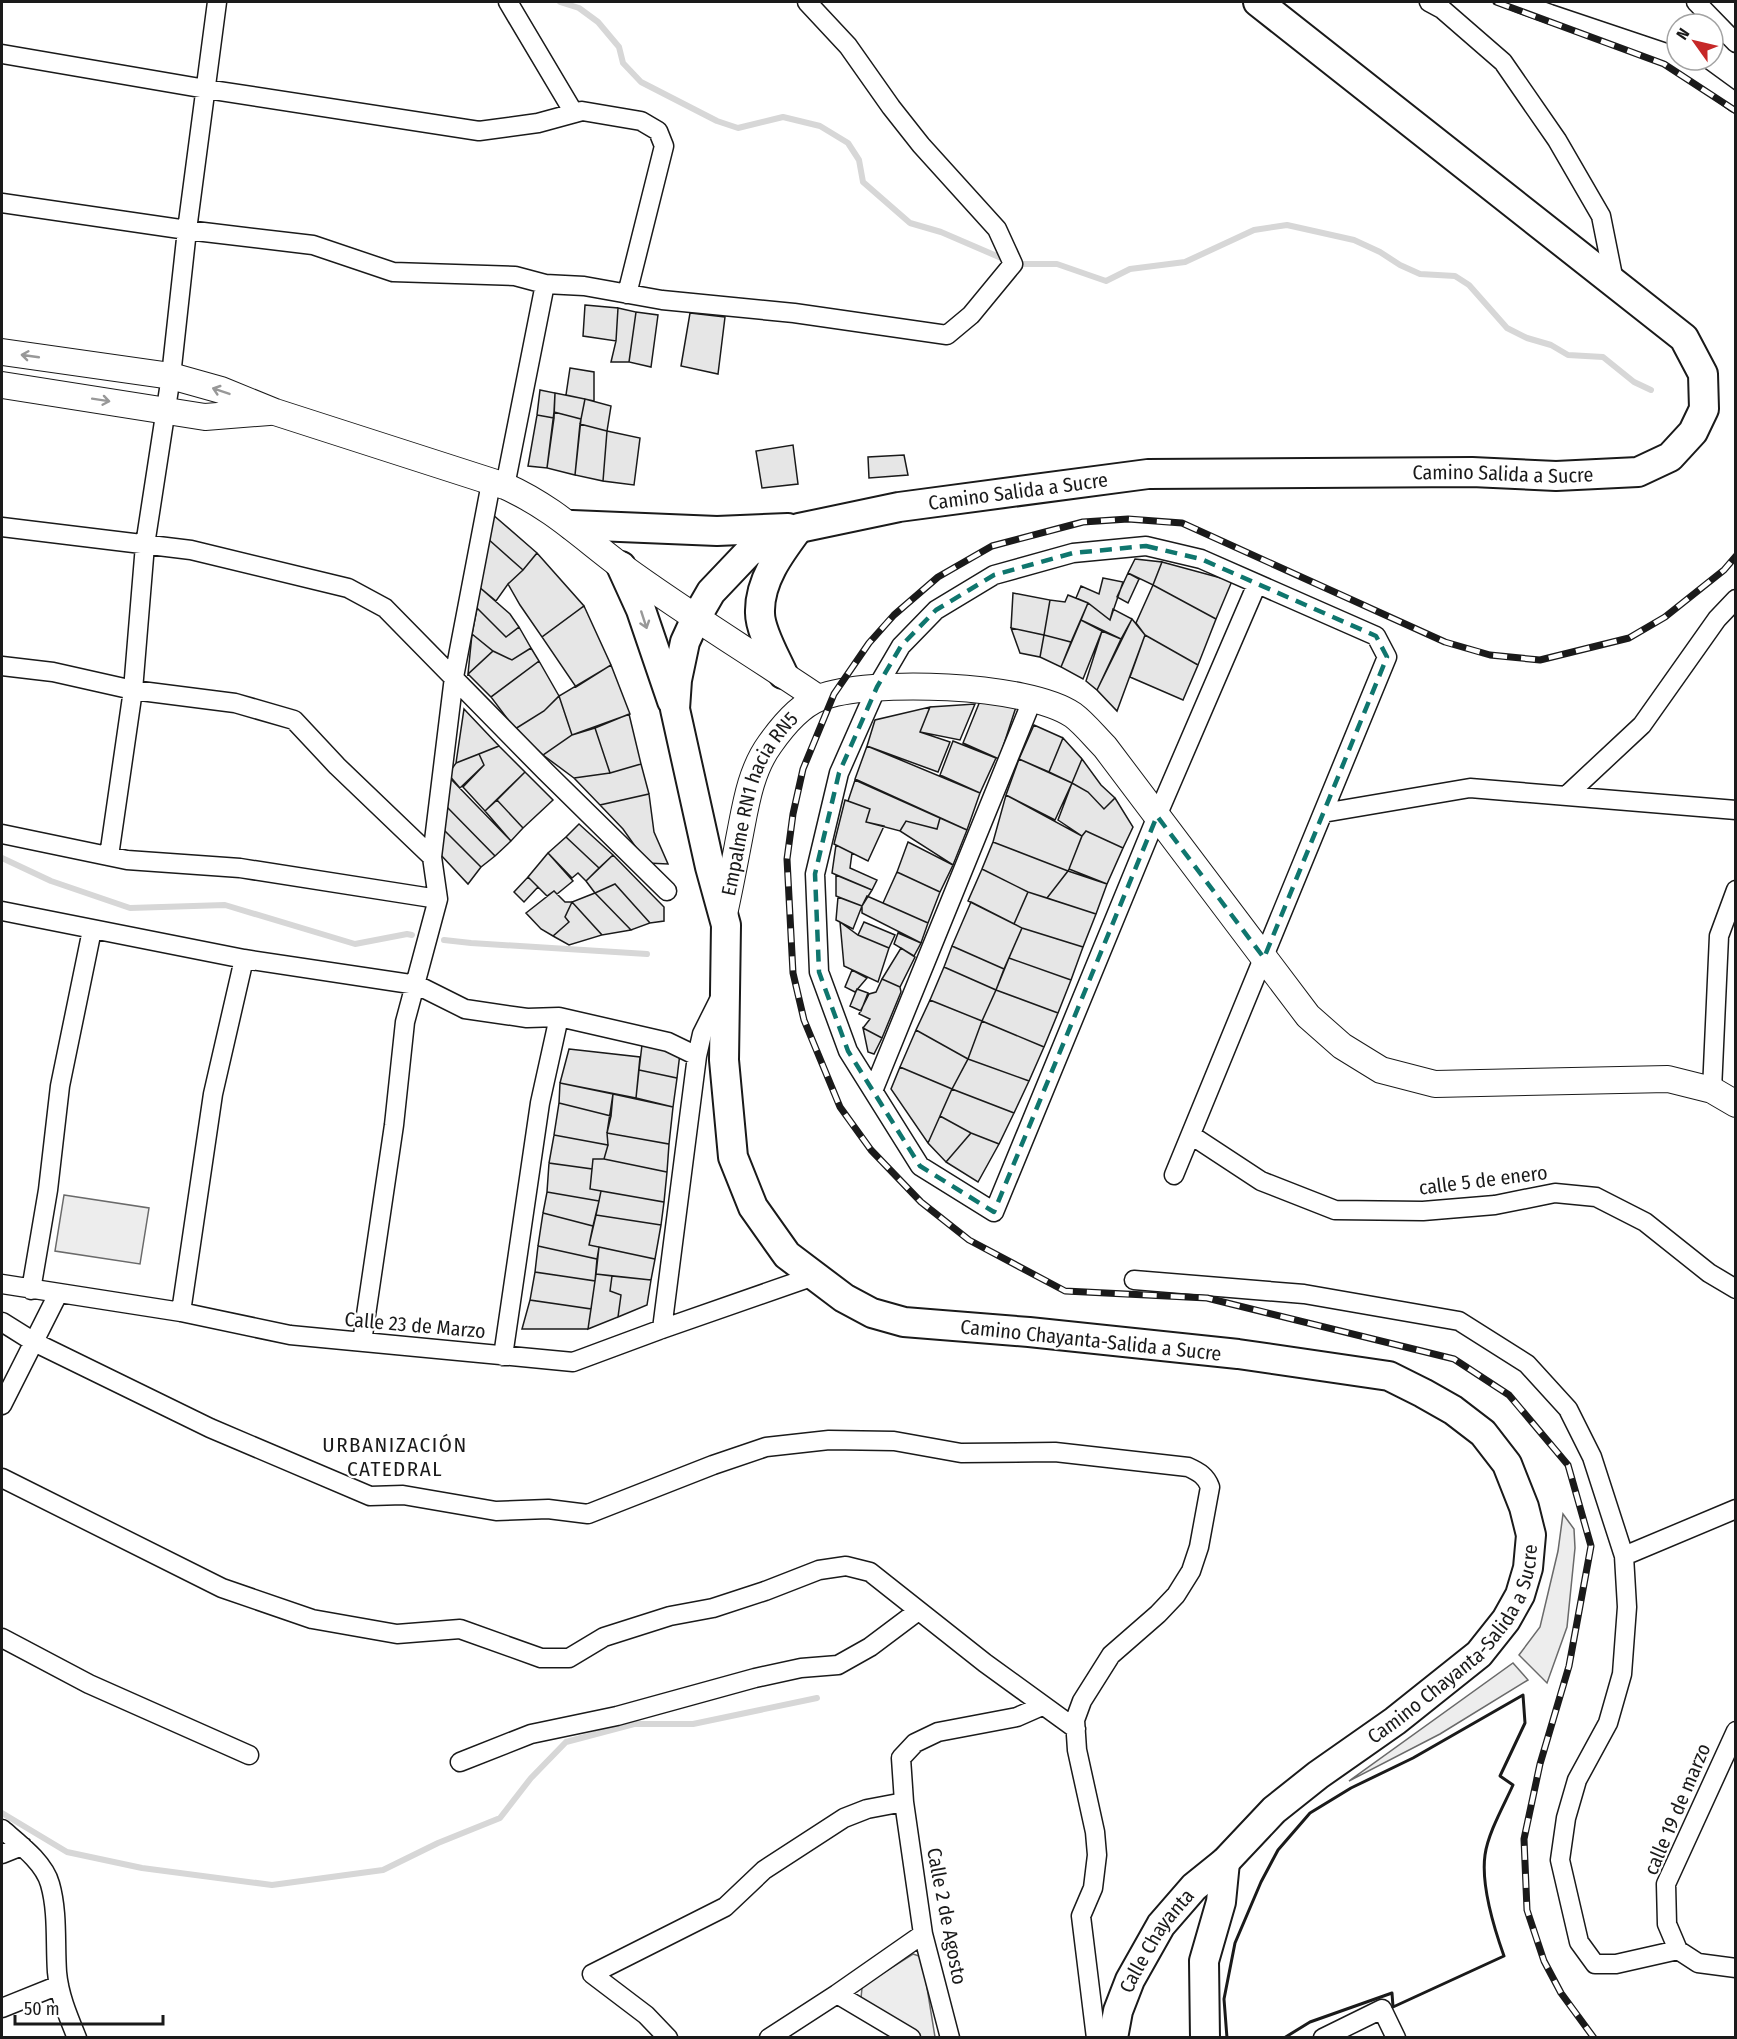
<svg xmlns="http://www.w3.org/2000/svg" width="1737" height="2039" font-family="'Fira Sans Condensed',sans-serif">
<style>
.built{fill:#ededed;stroke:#6a6a6a;stroke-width:1.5}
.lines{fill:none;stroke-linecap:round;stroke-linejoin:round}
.stream{stroke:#d7d7d7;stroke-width:6}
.building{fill:#e6e6e6;stroke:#1a1a1a;stroke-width:1.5}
.street-casing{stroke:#1a1a1a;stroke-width:21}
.secondary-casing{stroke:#1a1a1a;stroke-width:28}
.primary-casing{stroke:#1a1a1a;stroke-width:32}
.street{stroke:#fff;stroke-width:18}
.secondary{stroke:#fff;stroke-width:26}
.primary{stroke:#fff;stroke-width:28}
.rail-casing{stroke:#1a1a1a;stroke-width:7}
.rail{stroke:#fff;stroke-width:4.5;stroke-dasharray:14;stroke-linecap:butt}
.wall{stroke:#1a1a1a;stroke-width:3}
.oneway{stroke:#989898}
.marked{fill:none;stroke:#0f766e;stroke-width:4.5;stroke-dasharray:12 8;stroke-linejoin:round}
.labels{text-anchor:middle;stroke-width:4.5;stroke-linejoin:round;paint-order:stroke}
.street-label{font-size:20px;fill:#1a1a1a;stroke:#fff}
.neighbourhood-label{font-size:21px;letter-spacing:1.5px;fill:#1a1a1a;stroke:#fff}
</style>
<rect width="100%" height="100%" fill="#fff"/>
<path class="built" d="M64,1195L149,1208L140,1264L55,1251Z
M1563,1514L1574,1529L1575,1548L1567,1627L1547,1683L1519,1655L1540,1627L1558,1551Z
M1513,1663L1528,1680L1440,1734L1349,1781Z
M913,1954L922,1957L935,2037H916L864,2002L861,1998L862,1988L864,1985Z"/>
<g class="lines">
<path class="stream" d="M560,2L579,8L598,22L619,47L623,63L641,82L717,121L738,128L783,117L820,126L848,143L859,160L863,182L910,223L941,232L1006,260
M1015,264H1057L1106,281L1130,269L1185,262L1254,230L1287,225L1354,240L1380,252L1400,265L1420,274L1455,276L1469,285L1507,328L1527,338L1551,345L1568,355L1603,357L1634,382L1651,390
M2,858L51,881L130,908L225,905L355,944L407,934L412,935
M444,940L471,943L647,954
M2,1813L67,1852L142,1868L272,1885L383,1870L438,1843L500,1818L531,1778L566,1742L634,1724H693L817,1698"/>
</g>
<path class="building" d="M585,305L618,308L616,341L583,336Z
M618,308L636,312L629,362H611L616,341Z
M636,312L658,315L651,367L629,362Z
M690,313L725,317L718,374L681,366Z
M570,368L594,372V401L566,395Z
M540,390L555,393L554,418L537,415Z
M555,393L585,399L581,419L554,412Z
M585,399L611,406L607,431L580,424Z
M554,412L581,419L575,475L547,468Z
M537,415L554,418L547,468L528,466Z
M580,424L607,431L603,481L575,475Z
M607,431L640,438L634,485L603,481Z
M793,445L798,484L762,488L756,451Z
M904,455L908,475L869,478L868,457Z
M492,514L537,553L523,570L487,538Z
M487,538L523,570L508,584L496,601L478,586Z
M537,553L584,606L542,637L520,605L508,584L523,570Z
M1135,559L1162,562L1153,585L1128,573Z
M1162,562L1232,581L1216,619L1153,585Z
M1128,573L1139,579L1128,603L1117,597Z
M1103,578L1123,582L1110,620L1088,603L1076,598L1081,586L1099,594Z
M1153,585L1216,619L1198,665L1145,635L1136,623Z
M478,586L510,614L519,627L506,637L477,608Z
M1013,593L1050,600L1044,635L1011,628Z
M1068,595L1088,603L1071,642L1044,635L1050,600L1065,602Z
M1088,603L1110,620L1113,609L1132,619L1121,639L1081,620Z
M584,606L611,665L576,687L542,637Z
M477,608L506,637L519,627L531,648L512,660L493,651L472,634Z
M1132,619L1145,635L1117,711L1097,690Z
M1081,620L1102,631L1083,679L1061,667Z
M1011,628L1044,635L1040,657L1020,653Z
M1102,631L1121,639L1097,690L1086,681Z
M472,634L493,651L468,674Z
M1044,635L1071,642L1061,667L1040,657Z
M1145,635L1198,665L1183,700L1130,677Z
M531,648L539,661L491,697L468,674L493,651L512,660Z
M539,661L559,696L544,711L515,729L491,697Z
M611,665L630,714L572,735L559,696Z
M559,696L572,735L543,755L515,729L544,711Z
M980,701L1016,707L999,759L963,743Z
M975,704L960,740L920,732L930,707Z
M930,707L920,732L950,742L938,772L867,746L875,720Z
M464,709L499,746L456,763Z
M629,714L641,764L610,773L595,728Z
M1034,725L1063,738L1049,772L1019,759Z
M595,728L610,773L574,778L543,755L572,735Z
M1063,738L1082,759L1072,783L1049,772Z
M953,741L996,758L980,793L940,775Z
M499,746L525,772L485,811L463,787L484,765L479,754Z
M867,746L980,793L967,830L855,779Z
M479,754L484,765L460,788L448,774L456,763Z
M1019,759L1072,783L1055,820L1006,795Z
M1082,759L1101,785L1115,798L1104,809L1088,792L1072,783Z
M641,764L649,794L600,805L574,778L610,773Z
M525,772L553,800L523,828L497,800Z
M448,776L511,841L495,856L446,806Z
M855,780L940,818L937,829L906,821L900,831L866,822L870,809L848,801Z
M1072,783L1088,792L1104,809L1115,798L1133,827L1123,848L1086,831L1082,836L1058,820Z
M649,794L654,832L668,864L647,863L623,829L600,805Z
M1006,795L1082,836L1069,869L1068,871L993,842Z
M497,800L523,828L511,841L485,811Z
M845,800L870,809L866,822L884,826L868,861L834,844Z
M446,806L495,856L481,867L443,829Z
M940,818L967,830L953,865L900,831L906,821L937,829Z
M579,824L613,855L599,868L566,837Z
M443,829L481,867L468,884L439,853Z
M1086,831L1123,848L1107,884L1069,869L1082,836Z
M566,837L599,868L586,881L578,873L572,878L548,853Z
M908,842L953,865L940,892L897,872Z
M993,842L1068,871L1047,898L1028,892L982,869Z
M836,845L852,853L850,868L877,880L872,890L832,873Z
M548,853L573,881L557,894L554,891L547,896L528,877Z
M613,855L664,907V921L650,923L615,884L595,893L586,881Z
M982,869L1028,892L1014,924L968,901Z
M1068,871L1107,884L1096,914L1047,898Z
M897,872L940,892L928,923L883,903Z
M836,875L872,890L862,906L836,896Z
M528,877L538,887L524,902L514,892Z
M615,884L650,923L631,930L595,893Z
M554,891L565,902H572L565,917L569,922L553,936L541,929L526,913Z
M1028,892L1096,914L1083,947L1022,928L1014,924Z
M595,893L631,930L602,935L572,902Z
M867,896L928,923L921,943L862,913V906Z
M838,897L862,906L853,929L836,920Z
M572,902L602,935L569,945L553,936L569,922L565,917Z
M971,902L1022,928L1004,969L952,946Z
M840,922L858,935L889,948L878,982L844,966Z
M864,922L895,935L889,948L858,935Z
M1022,928L1083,947L1071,980L1009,958Z
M898,933L921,943L914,956L894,944Z
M952,946L1004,969L996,990L944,967Z
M901,948L915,957L900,987L882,979Z
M1009,958L1071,980L1058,1013L996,990Z
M944,967L996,990L982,1021L930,1000Z
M852,970L867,978L855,992L845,987Z
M882,979L900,987L901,992L882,1038L863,1028L870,1019L859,1014L869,994L876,992Z
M857,989L868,993L861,1011L850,1006Z
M996,990L1058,1013L1044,1047L982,1021Z
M930,1000L982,1021L968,1059L916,1030Z
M982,1021L1044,1047L1029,1081L968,1059Z
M863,1028L882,1038L874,1054L868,1052Z
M916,1030L968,1059L952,1089L900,1067Z
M642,1045L680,1053L677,1078L639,1070Z
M569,1049L640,1057L636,1098L560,1083Z
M968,1059L1029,1081L1014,1113L952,1089Z
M900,1067L952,1089L928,1143L891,1089Z
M639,1070L677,1078L673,1107L636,1098Z
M560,1083L613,1094L611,1116L559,1103Z
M952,1089L1014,1113L999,1144L971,1133L940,1116Z
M613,1094L673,1107L669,1144L607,1133Z
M559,1103L611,1116L607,1133L608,1145L554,1135Z
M940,1116L971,1133L946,1162L928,1143Z
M607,1133L669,1144L667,1172L604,1159L608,1145Z
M971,1133L999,1144L978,1182L946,1162Z
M554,1135L608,1145L604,1159H593L592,1169L549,1163Z
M593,1159H604L667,1172L664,1202L590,1189Z
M549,1163L592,1169L590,1189L601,1191L599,1201L547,1192Z
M601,1191L664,1202L661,1225L596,1215Z
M547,1192L599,1201L593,1226L543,1213Z
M543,1213L593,1226L589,1245L599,1247L597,1259L538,1246Z
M596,1215L661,1225L655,1259L589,1245Z
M538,1246L597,1259L595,1281L535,1272Z
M599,1247L655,1259L651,1280L596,1274Z
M535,1272L595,1281L591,1309L530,1300Z
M596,1274L612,1276L610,1291L621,1295L618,1317L588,1329Z
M612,1276L651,1280L647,1305L618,1317L621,1295L610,1291Z
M530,1300L591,1309L588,1329H522Z"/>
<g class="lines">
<g class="street-casing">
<path id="street" d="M508,2L574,113
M1429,2L1442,9L1503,62L1557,140L1601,216L1614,281
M1517,2L1550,14L1669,54L1677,60
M1696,2L1736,43
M2,54L206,89L479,131L538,123L582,111L641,121L658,131L664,146L627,294
M1677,60L1736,103
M2,203L187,230L313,245L393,272L515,276L545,284L584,286L662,300L794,313L947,335L971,315L1013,264L997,229L921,145L891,107L848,46L807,2
M505,486L545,284
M2,527L191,550L348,588L385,608L545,771L667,891
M2,666L53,672L133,690L235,703L294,720L337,766L432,857L438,899L405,1022L394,1125L362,1342
M1566,796L1642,725L1717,619L1736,599
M1323,813L1470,788L1736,810
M2,834L127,860L240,868L438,899
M109,856L133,690L145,545L171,376L187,230L217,2
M432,857L454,677L491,483
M2,911L244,959L417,985L465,1009L527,1018L559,1017L668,1042L697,1056
M1712,1090L1719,936L1736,890
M873,1091L1033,698
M1191,1135L1261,1181L1335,1210L1423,1211L1495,1205L1555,1193L1596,1197L1645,1222L1709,1273L1736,1289
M1174,1175L1387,657L1376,636L1201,559L1146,546L1073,553L994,575L936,610L901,646L877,687L839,773L815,874L819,972L848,1051L920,1166L994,1212L1157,816L1257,584
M1134,1280L1304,1294L1459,1321L1527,1364L1568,1409L1592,1457L1624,1556L1627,1607L1622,1674L1608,1723L1577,1780L1566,1818L1560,1860L1579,1942L1595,1964H1616L1678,1950
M2,1284L181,1312L290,1335L573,1362L662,1329L814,1276
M31,1290L48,1190L60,1086L92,930
M181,1312L213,1094L244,959
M2,1322L34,1342L210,1428L370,1496L403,1495L496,1511L548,1509L588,1514L713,1465L766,1447L829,1440L894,1441L961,1453L1055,1452L1188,1467C1199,1472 1206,1476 1210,1487L1199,1547L1191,1571L1176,1595L1158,1614L1111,1655L1082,1701L1075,1720L1077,1750L1095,1832L1097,1855L1093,1888L1081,1916L1096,2038
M662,1329L697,1056L702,1034L721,996
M503,1356L540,1103L559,1017
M2,1405L58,1294
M2,1478L222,1588L312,1619L397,1634L460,1629L541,1658H569L604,1637L670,1616L713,1608L765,1591L819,1570L846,1566L870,1572L985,1663L1076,1729
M1624,1556L1736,1509
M2,1638L89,1684L249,1755
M1736,1731L1666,1884L1667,1924L1678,1950L1698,1963L1736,1968
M460,1762L531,1734L617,1716L755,1678L801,1668L838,1665L870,1647L918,1611
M904,1802L923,1934L950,2038
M2,1829C18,1843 44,1862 50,1884C58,1912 55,1943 57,1972C59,1995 68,2016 77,2038
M2,1854L22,1846
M837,1994L911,2038
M2,2008L59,1985
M668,2038L646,2015L592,1974L725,1907L764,1870L844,1818L867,1809L904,1802L901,1758L915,1743L938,1732L1017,1717L1042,1706
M769,2038L837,1994L923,1934
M1323,2038L1382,2009L1396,2038"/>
</g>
<g class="secondary-casing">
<g id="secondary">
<path d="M2,352L171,376L221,390L275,412L505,486C552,507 581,536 621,566C685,613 753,654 818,698"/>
<path d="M2,385L205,417L269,412"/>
<path id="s1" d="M725,919L724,914C730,887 735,860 740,834C746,803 751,770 770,744C782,727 799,706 819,698C869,678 1028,684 1073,715C1084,723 1095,737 1105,747L1308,1016L1342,1046L1381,1070L1435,1084L1668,1079L1712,1090L1736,1104"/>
</g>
</g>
<g class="primary-casing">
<g id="primary">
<path d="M572,525L717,531L788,528"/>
<path d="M621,566L641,610L672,701"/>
<path d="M783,674C776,658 760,631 760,613C759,581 780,553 798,529"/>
<path id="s2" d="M1113,2038L1118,2011L1130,1980L1161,1925L1194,1887L1225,1862L1274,1810L1318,1775L1395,1721L1479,1654L1506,1620L1520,1595L1528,1568L1531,1535L1524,1507L1507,1464L1483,1433L1453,1410L1423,1393L1389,1376L1238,1354L1029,1332L904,1322L872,1313L844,1298L787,1255L753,1207L733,1157L724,1060L726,925L710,867L675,709L677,680L685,642L696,618L711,592L749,552L799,528L899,507L1148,474L1472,472L1556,476L1638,472L1670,457L1693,432L1704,409L1703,374L1684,338L1258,2"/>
<path d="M1205,2038L1204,1961L1221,1902L1225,1862"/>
</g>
</g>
<use href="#street" class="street"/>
<use href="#secondary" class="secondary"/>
<use href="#primary" class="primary"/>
<g class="rail-casing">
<path id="rail" d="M1496,2L1664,64L1736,111
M1594,2038L1561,1993L1544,1961L1527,1910L1524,1839L1540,1764L1569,1666L1591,1546L1568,1465L1509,1395L1454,1359L1207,1298L1065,1291L969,1240L921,1202L871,1150L840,1107L804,1020L793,973L787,859L793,814L803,769L834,694L869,643L894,615L938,577L992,546L1083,522L1128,519L1182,523L1445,642L1490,655L1540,660L1629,638L1665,617L1724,570L1736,556"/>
</g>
<use href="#rail" class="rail"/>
<path class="wall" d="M1227,2038L1224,1999L1235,1943L1261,1882L1278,1850L1310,1813L1351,1788L1413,1758L1523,1695L1525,1723L1500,1776L1513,1785C1504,1805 1488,1833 1485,1855C1481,1884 1494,1928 1504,1956L1393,2007L1392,1993L1310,2022L1284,2038"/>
</g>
<defs><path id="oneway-shaft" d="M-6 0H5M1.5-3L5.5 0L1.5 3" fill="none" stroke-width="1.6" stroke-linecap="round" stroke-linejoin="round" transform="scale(1.5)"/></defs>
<g class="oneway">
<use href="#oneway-shaft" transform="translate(30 356) rotate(-172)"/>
<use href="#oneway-shaft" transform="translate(221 391) rotate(-161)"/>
<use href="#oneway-shaft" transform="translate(101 400) rotate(9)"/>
<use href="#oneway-shaft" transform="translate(644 620) rotate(72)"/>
</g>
<path class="marked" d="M1146,546L1201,559L1376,636L1387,657L1264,958L1157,816L994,1212L920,1166L848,1051L819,972L815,874L839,773L877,687L901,646L936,610L994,575L1073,553Z"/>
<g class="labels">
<g class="street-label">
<text dy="7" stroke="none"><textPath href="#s2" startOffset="3036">Camino Salida a Sucre</textPath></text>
<text dy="7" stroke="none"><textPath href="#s2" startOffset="2550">Camino Salida a Sucre</textPath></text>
<text dy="7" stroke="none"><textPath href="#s1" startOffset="122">Empalme RN1 hacia RN5</textPath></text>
<text transform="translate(1483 1180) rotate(-7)" y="7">calle 5 de enero</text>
<text transform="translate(415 1325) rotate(5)" y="7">Calle 23 de Marzo</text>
<text transform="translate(1091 1340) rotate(6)" y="7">Camino Chayanta-Salida a Sucre</text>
<text dy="7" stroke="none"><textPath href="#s2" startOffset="536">Camino Chayanta-Salida a Sucre</textPath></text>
<text transform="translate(1677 1809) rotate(-67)" y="7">calle 19 de marzo</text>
<text transform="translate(947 1916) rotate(79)" y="7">Calle 2 de Agosto</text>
<text dy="7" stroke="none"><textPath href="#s2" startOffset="108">Calle Chayanta</textPath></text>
</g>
<g class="neighbourhood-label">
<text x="395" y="1452">URBANIZACIÓN<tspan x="395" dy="24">CATEDRAL</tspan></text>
</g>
</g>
<rect width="1737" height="2039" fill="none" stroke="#1a1a1a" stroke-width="6"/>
<g transform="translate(1695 42) rotate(304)"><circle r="28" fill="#ffffff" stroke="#a3a3a3" stroke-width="1.5"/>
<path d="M0-4.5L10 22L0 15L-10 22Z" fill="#c62828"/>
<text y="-9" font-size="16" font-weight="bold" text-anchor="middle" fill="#1a1a1a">N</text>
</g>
<path d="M15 2015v9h148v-9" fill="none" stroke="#1a1a1a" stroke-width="3"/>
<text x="24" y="2015" font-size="18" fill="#1a1a1a" stroke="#ffffff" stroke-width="4.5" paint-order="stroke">50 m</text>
</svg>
